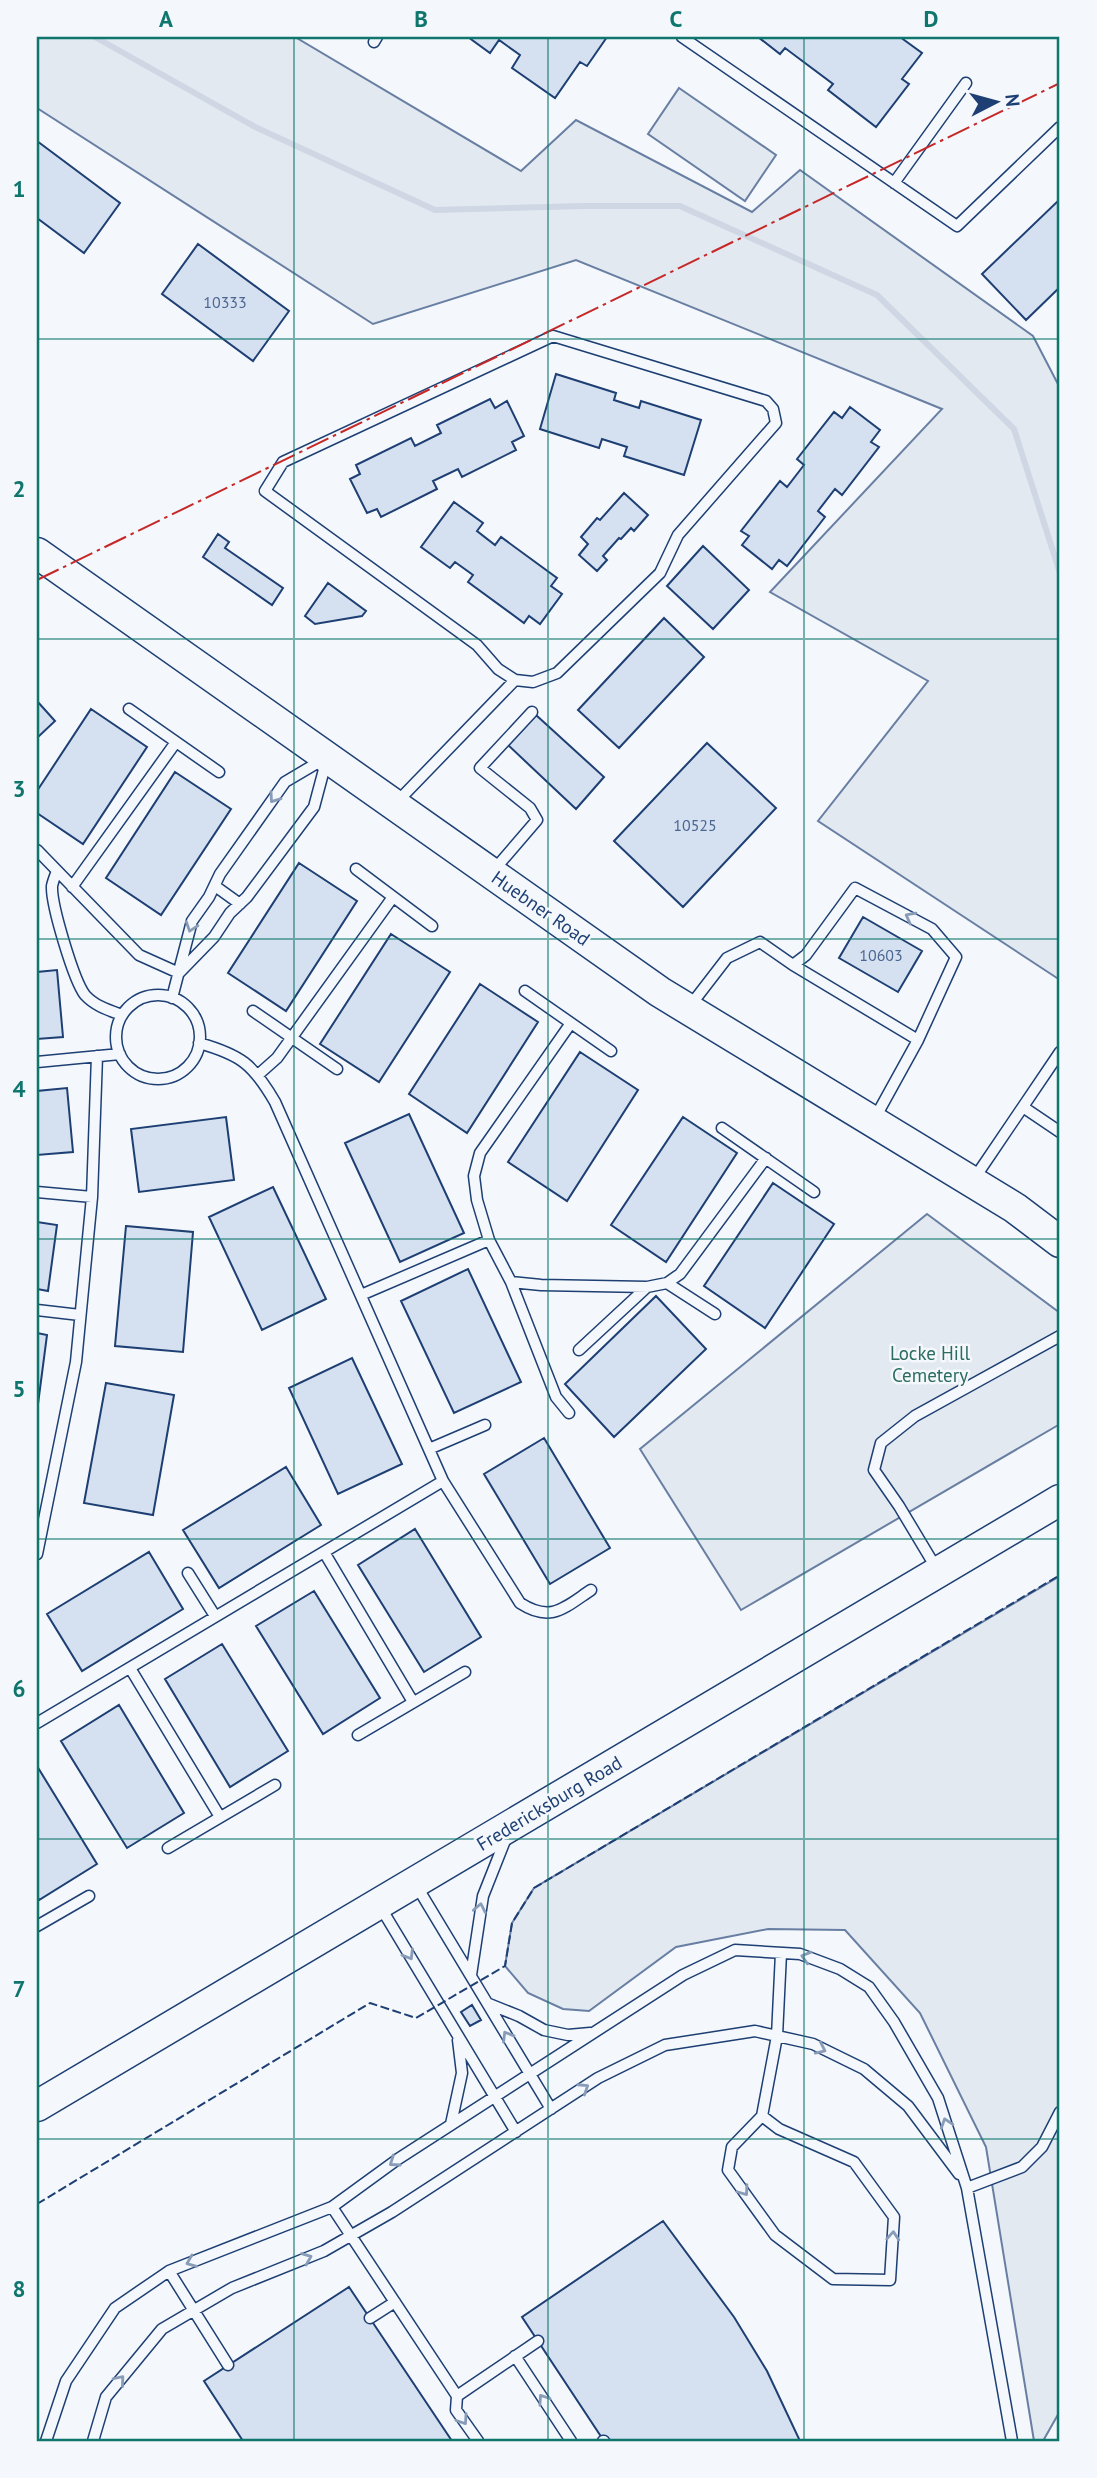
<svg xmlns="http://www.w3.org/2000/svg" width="1097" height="2478" font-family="'PT Sans',sans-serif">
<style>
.green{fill:#e3e9f0;stroke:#687fa3;stroke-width:2}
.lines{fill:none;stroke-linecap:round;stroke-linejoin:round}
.stream{stroke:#cfd7e4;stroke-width:6}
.building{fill:#d5e0f0;stroke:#1d3f73;stroke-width:2}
.lane-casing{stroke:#1d3f73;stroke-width:13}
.primary-casing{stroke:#1d3f73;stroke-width:33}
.lane{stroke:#f4f7fb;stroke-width:10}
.primary{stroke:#f4f7fb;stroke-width:30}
.fence{stroke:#1d3f73;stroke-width:2;stroke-dasharray:9 3.5;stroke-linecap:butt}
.power{stroke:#c62828;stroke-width:2;stroke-dasharray:24 5 3.5 5;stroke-linecap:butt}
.oneway{stroke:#889bb7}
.grid{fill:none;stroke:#0f766e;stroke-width:2;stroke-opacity:0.55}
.labels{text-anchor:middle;stroke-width:5;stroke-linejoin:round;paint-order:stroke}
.number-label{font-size:16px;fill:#4b6792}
.street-label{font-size:19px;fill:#1d3f73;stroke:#f4f7fb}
.park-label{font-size:19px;fill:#2c6c60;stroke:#f4f7fb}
.neatline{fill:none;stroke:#0f766e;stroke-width:2.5}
.grid-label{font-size:23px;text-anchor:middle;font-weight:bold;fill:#0f766e}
</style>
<rect width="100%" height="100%" fill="#f4f7fb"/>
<path class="green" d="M37,37H295L521,171L576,120L752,212L800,170L1033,336L1060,388V980L818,821L928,681L770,592L942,409L576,260L373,324L37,108Z
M679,88L776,155L745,201L648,134Z
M927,1214L1060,1313V1424L741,1610L640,1449Z
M1060,1576V2411L1043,2441H1034L986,2147L920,2013L845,1930L768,1929L676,1947L589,2011L563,2009L528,1993L505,1966L512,1923L534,1888Z"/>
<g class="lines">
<path class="stream" d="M95,37L255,127L435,210L583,206H680L877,295L1014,429L1060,573"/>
</g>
<path class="building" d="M468,37H607L587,66L580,62L555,98L512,68L520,55L499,40L490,53Z
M758,37H900L922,53L902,79L909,84L876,127L828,90L833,84L785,48L780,54Z
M37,141L120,203L84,253L37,218Z
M1060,199V287L1026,320L982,274Z
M198,244L289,311L253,361L162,294Z
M556,374L616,393L614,400L639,408L641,401L701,420L684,475L624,456L627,447L602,439L599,448L540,429Z
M490,399L495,408L507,401L524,436L512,442L516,450L462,477L458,469L433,481L437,489L381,517L377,509L367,513L350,479L360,474L356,465L411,438L415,446L441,433L437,425Z
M850,407L880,430L871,442L879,447L842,495L835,489L818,511L825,517L787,566L779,560L772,569L742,545L749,536L741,531L780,481L787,487L804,465L797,459L834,412L842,418Z
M624,493L648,515L634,531L631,528L621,539L619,538L603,556L607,560L597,571L579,555L588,544L581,537L597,518L600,520Z
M454,502L483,523L477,531L495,545L501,537L557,578L551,586L562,594L540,624L529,616L524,623L468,582L473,575L455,562L450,568L421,547Z
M218,534L229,542L225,548L283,588L272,605L203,557Z
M703,546L749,590L713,629L667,586Z
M328,583L366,611L362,616L315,624L305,616Z
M664,618L704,657L619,748L578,710Z
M37,701L55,721L37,738Z
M91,709L147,747L83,844L37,813V791Z
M536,715L604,777L576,809L508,745Z
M707,743L776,808L683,907L614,841Z
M175,772L231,809L161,915L106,878Z
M299,863L357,901L286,1011L228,973Z
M863,917L922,951L898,992L839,958Z
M391,934L450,972L379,1082L320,1044Z
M57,970L63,1037L37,1039V972Z
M480,984L538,1022L467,1133L409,1094Z
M580,1052L638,1090L567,1201L508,1162Z
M67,1088L73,1152L37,1155V1091Z
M409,1114L464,1233L400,1262L345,1143Z
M226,1117L234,1180L139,1192L131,1129Z
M683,1117L737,1153L666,1262L611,1225Z
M773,1183L834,1224L765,1328L704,1286Z
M273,1187L326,1299L262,1330L209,1217Z
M37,1222L57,1225L48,1291L37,1289Z
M126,1226L193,1232L183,1352L115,1346Z
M468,1269L521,1382L454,1413L401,1301Z
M656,1296L706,1349L614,1437L565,1384Z
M37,1333L47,1335L38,1404L37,1403Z
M352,1358L402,1464L338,1494L289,1388Z
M106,1383L174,1395L153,1515L84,1503Z
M544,1438L610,1548L550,1584L484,1474Z
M286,1467L321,1525L219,1588L183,1530Z
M415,1529L481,1637L424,1672L358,1565Z
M149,1552L183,1609L82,1671L47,1614Z
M314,1591L380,1698L323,1734L256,1626Z
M222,1644L288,1751L230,1787L165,1679Z
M119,1705L184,1813L127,1848L61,1741Z
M37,1766L97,1864L39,1900L37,1896Z
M472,2005L481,2020L470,2026L461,2012Z
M663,2221L734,2317L767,2371L800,2441H604L522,2317Z
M349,2287L452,2441H243L204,2381Z"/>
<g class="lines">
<g class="lane-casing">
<path id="lane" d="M682,37L957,226L1060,127
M374,42L377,37
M894,183L966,83
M129,709L219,772
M397,802L515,680L533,682L557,673L660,573L678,535L776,423L773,409L766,401L553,336L283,462L265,491L477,645L498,669L515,680
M37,850L139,955L179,973
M356,869L432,926
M494,870L537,820L530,808L480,768L532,712
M57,871C55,876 53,881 52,886C51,905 74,981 85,995C95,1006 108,1010 122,1015
M215,886L240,904
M72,887L176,742
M793,965L918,1040
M179,973L214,937L230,913L247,897L314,807L326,762
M525,991L611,1051
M116 1037a42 42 0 1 1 84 0a42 42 0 1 1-84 0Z
M172,998L192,921L209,897L220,874L285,782L324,759
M690,1006L727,958L760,942L793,965L806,955L855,888L932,929L956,957L918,1040L875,1118
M253,1011L337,1069
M199,1043C241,1055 253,1064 275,1102L443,1481L520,1603C551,1623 564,1608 591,1590
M37,1062L120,1054
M259,1074L277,1058L393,897
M1023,1107L1060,1132
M722,1128L814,1192
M974,1179L1060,1052
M37,1192L92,1197
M511,1282L541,1285L647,1287L667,1283L680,1274L766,1158
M667,1283L715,1314
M361,1295L489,1240
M37,1310L80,1315
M579,1350L647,1287
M569,1413L556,1397L511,1282L489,1240L477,1200L474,1176L480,1153L571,1023
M429,1449L485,1425
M324,1552L413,1702
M37,1554L76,1362L92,1197L97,1056
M938,1571L899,1506L874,1470L881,1443L915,1416L1060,1336
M188,1573L215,1616
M130,1668L220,1817
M37,1723L443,1481
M358,1735L465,1672
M168,1848L275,1785
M416,1885L551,2109
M381,1908L516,2132
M37,1926L89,1896
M471,1975L483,1896L506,1838
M489,2004L519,2016L544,2030L568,2035L590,2033
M762,2116L779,2129L854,2162L894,2217L890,2280L833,2279L775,2235L728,2170L732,2147L762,2116L777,2036L781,1953
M451,2124L462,2073L458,2040
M967,2188L1022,2167L1042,2147L1060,2112
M332,2207L457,2396L456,2410L478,2441
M169,2271L228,2365
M370,2318L395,2302
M515,2356L571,2441
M457,2396L538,2341
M46,2441L66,2381L115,2308L169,2271L332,2207L398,2159L683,1975L735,1950L800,1954L840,1969L869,1987L894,2022L938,2098L967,2188L1012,2441
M93,2441L106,2397L162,2329L232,2288L324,2251L392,2212L598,2078L665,2045L755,2031L813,2044L864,2069L908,2106L959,2174
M603,2441H604"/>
</g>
<g class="primary-casing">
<path id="primary" d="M37,553L660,992L1015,1208L1060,1242
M37,2106L1060,1500"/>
</g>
<use href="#lane" class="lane"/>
<use href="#primary" class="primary"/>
<path class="fence" d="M37,2204L370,2003L416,2018L505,1966L512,1923L534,1888L1060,1575"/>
<path class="power" d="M37,580L1060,83"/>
</g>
<defs><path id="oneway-chevron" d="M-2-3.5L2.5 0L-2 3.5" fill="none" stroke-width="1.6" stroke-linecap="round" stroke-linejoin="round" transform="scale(1.75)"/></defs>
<g class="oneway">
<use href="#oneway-chevron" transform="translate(274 798) rotate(125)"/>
<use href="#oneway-chevron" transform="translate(910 917) rotate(-152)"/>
<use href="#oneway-chevron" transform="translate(191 927) rotate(109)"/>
<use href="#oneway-chevron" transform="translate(480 1908) rotate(-79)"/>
<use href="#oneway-chevron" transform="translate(409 1955) rotate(59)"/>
<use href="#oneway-chevron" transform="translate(806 1957) rotate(-163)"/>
<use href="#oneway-chevron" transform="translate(507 2036) rotate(-121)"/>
<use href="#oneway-chevron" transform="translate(821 2049) rotate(25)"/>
<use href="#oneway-chevron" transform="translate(584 2088) rotate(-33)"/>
<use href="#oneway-chevron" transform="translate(946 2123) rotate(-108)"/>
<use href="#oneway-chevron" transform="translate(394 2162) rotate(145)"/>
<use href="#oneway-chevron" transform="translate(744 2191) rotate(54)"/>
<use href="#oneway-chevron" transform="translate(893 2236) rotate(-86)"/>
<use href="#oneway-chevron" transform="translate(307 2258) rotate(-22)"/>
<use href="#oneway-chevron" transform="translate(191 2262) rotate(158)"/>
<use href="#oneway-chevron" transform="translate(120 2380) rotate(-50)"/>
<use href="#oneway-chevron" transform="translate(543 2399) rotate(-124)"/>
<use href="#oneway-chevron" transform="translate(463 2420) rotate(56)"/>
</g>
<path class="grid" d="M294,37V2441M548,37V2441M804,37V2441M37,339H1060M37,639H1060M37,939H1060M37,1239H1060M37,1539H1060M37,1839H1060M37,2139H1060"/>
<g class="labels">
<g class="number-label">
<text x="225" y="308">10333</text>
<text x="695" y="831">10525</text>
<text x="881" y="961">10603</text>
</g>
<g class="street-label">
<text transform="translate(541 908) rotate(35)" y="7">Huebner Road</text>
<text transform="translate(549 1803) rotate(-31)" y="7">Fredericksburg Road</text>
</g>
<g class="park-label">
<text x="930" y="1360">Locke Hill<tspan x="930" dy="22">Cemetery</tspan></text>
</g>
</g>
<rect width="1097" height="2478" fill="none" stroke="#f4f7fb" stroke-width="77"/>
<g transform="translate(996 102) rotate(84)" stroke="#f4f7fb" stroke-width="5" paint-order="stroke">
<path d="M0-5L12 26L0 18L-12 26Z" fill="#1d3f73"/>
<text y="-10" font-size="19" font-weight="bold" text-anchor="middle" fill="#1d3f73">N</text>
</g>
<rect x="38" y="38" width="1020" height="2402" class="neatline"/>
<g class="grid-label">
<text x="166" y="27">A</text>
<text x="421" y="27">B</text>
<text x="676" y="27">C</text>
<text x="931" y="27">D</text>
<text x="19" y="197">1</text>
<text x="19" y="497">2</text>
<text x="19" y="797">3</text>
<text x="19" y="1097">4</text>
<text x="19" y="1397">5</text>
<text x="19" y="1697">6</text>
<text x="19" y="1997">7</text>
<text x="19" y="2297">8</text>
</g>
</svg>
